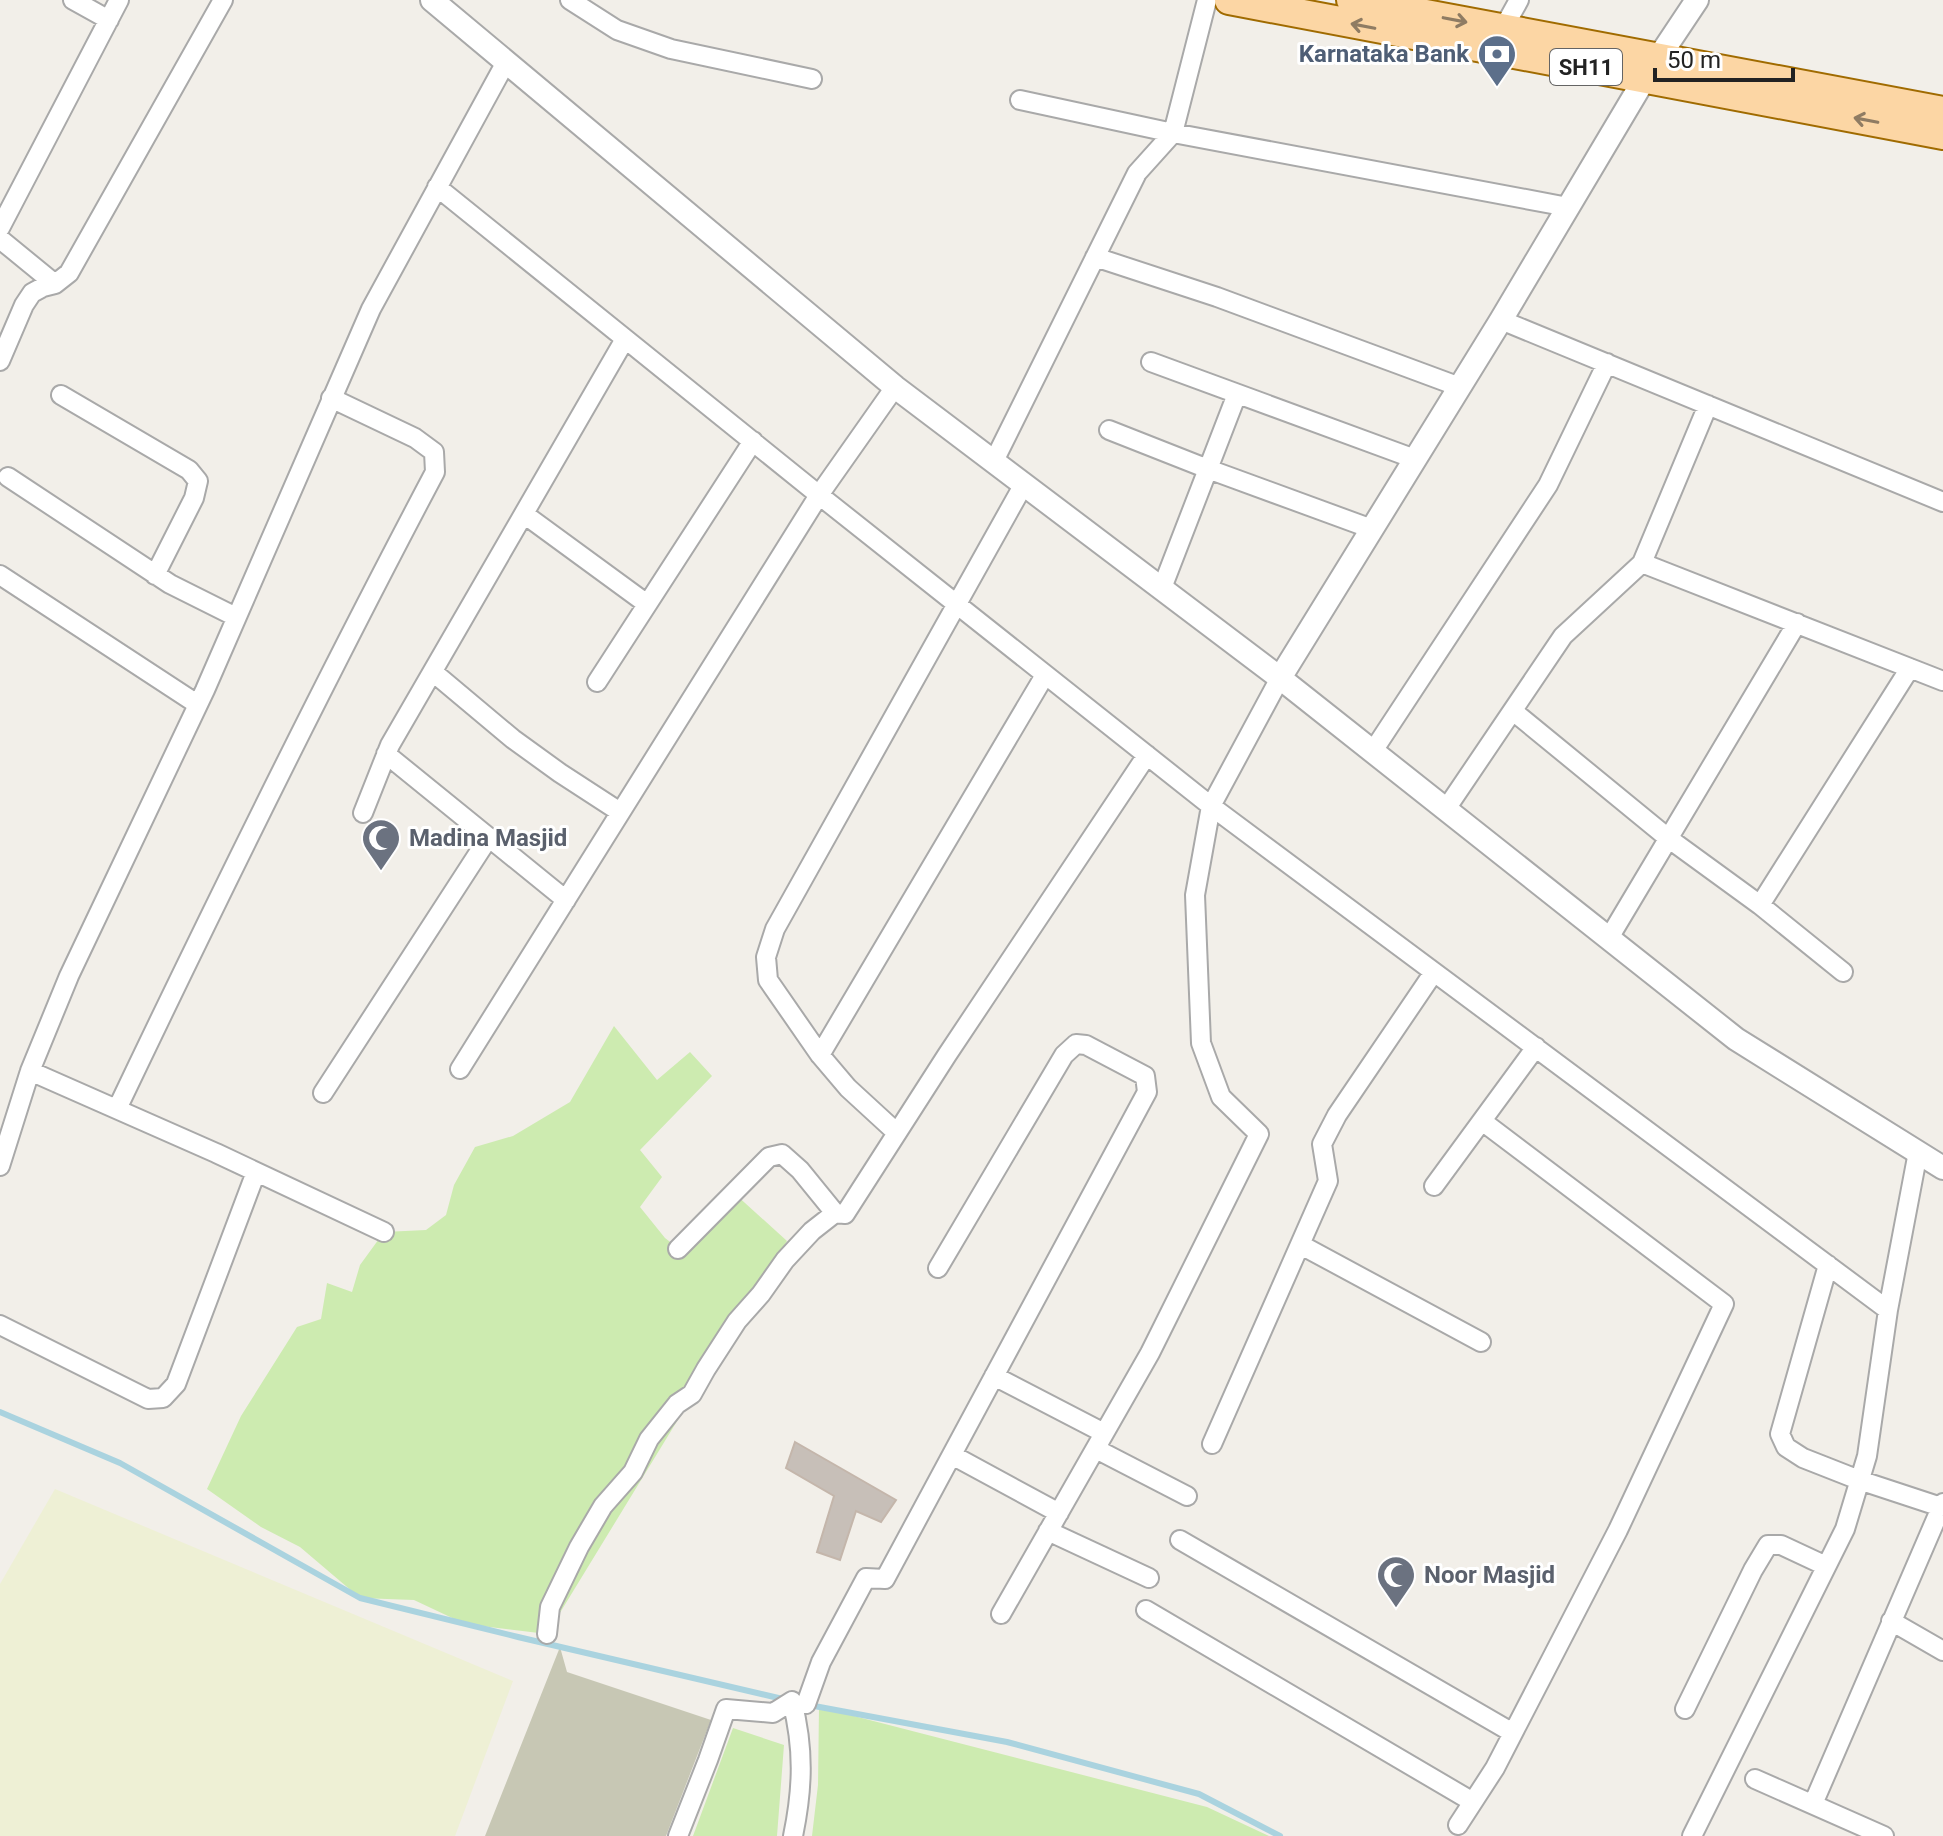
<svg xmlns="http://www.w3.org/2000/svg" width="1943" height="1836" font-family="Roboto,sans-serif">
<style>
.construction{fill:#c7c7b4}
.farmland{fill:#eef0d5}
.grass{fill:#cdebb0}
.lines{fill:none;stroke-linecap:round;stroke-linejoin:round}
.stream{stroke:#aad3df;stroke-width:6}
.building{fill:#c7bfb8;stroke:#c4b6ab;stroke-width:2}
.minor-casing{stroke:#a9a9a9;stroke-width:22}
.tertiary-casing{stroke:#a9a9a9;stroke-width:26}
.primary-casing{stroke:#a06b00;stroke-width:32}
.minor{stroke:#fff;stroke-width:18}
.tertiary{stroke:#fff;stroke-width:22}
.primary{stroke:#fcd6a4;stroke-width:28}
.oneway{stroke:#8f7c63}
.labels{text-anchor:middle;stroke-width:6;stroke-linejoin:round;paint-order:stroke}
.shield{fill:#fff;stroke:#646464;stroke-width:2}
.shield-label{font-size:22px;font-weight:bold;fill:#222}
.service-label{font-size:24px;font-weight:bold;fill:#4e5e75;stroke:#fff;text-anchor:end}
.worship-label{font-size:24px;font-weight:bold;fill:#5b616d;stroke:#fff;text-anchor:start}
</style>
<rect width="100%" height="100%" fill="#f2efe9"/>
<path class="construction" d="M560,1647L567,1672L711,1720L666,1836H485Z"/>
<path class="farmland" d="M55,1489L513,1681L455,1836H0V1584Z"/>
<path class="grass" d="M614,1026L657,1080L690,1052L712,1076L640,1150L662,1177L640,1207L665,1238L678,1248L734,1193L787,1241L547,1634L465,1624L414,1600L360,1598L300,1547L261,1527L207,1489L241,1416L297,1327L321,1319L327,1283L352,1292L360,1265L384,1232L426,1230L446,1215L454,1185L475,1147L513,1136L570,1102Z
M819,1707L1207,1807L1269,1836H812L818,1785Z
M733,1728L784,1745L777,1836H693Z"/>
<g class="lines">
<path class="stream" d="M0,1412L120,1463L360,1598L518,1637L787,1700
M809,1705L1007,1742L1199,1794L1280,1836"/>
</g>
<path class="building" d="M795,1442L896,1500L881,1522L856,1511L840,1560L817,1552L834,1496L786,1468Z"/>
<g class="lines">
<g class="minor-casing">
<path id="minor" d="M73,0L109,20
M570,0L617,30L671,49L812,79
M1499,36L1519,0
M1020,100L1173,133L1568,207
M437,187L819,495L1211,806L1888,1310
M0,228L119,0
M0,239L55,284
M1095,257L1217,297L1460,387
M1501,320L1943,502
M0,361L24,305L32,293L43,287L55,284L69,273L223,0
M1151,362L1415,459
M61,395L189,470L198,481L194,498L155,575
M1109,430L1208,469L1372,529
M994,461L1137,173L1173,133L1207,0
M8,477L170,584L236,617
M524,514L647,604
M1642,563L1943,681
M0,575L197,704
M1162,588L1237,394
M433,672L513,739L560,773L620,812
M597,682L753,441
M1513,711L1668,838L1760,905L1843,972
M1373,751L1548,485L1607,363
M386,754L566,900
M1446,809L1563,636L1642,563L1708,405
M363,813L390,745L625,339
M1760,905L1910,668
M1609,938L1797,623
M820,1055L1045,675
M460,1069L819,495L895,387
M30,1071L216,1153L384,1232
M323,1093L489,837
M117,1109C219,895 324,682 435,472L434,452L415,438L331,398
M897,1133L848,1088L820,1055L768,980L766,957L775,929L1024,484
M0,1166L30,1071L69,976L205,690L371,309L506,62
M1434,1186L1536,1047
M1301,1245L1481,1342
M678,1249L769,1157L782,1154L800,1170L835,1213L845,1214L947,1055L1147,755
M1828,1265L1780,1434L1786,1447L1803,1458L1859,1480L1941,1507
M0,1325L148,1399L163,1398L176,1384L256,1172
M994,1376L1104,1433
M1212,1444L1328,1181L1322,1144L1337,1115L1434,972
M1096,1449L1187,1496
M952,1455L1059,1513
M1048,1531L1149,1578
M1180,1540L1513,1733
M1146,1610L1473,1802
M1001,1614L1150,1353L1259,1134L1221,1097L1201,1043L1195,895L1211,806L1280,678
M1891,1621L1943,1651
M547,1634L550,1607L579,1547L603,1506L633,1472L649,1439L677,1404L692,1394L706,1369L737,1321L761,1294L785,1260L812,1231L835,1213
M806,1704L821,1662L866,1578L885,1579L1147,1092L1145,1076L1086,1045L1076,1044L1064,1055L938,1268
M1685,1709L1753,1570L1768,1545H1781L1826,1566
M1755,1779L1884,1836
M1813,1804L1943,1503
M1458,1825L1495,1768L1618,1530L1724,1304L1482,1121
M678,1836L708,1760L726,1709L773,1713L792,1701C804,1748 803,1788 793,1836
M1692,1836L1845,1529L1867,1456L1888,1310L1918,1152"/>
</g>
<g class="tertiary-casing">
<path id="tertiary" d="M432,0L895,387L1280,678L1736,1039L1943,1168
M1280,678L1501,320L1645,78L1697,0"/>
</g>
<g class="primary-casing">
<path id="primary" d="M1229,0L1943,135
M1351,0L1943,111"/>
</g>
<use href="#minor" class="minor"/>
<use href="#tertiary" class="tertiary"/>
<use href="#primary" class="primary"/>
</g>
<defs><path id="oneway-shaft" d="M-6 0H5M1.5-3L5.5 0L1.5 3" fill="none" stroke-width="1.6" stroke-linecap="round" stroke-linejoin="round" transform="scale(2)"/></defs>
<g class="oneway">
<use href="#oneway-shaft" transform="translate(1455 20) rotate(11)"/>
<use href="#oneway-shaft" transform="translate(1363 26) rotate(-169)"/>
<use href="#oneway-shaft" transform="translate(1866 120) rotate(-169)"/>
</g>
<defs>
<g id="bank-pin" transform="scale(2)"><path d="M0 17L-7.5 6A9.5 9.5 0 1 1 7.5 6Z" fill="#5c6f8a" stroke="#fff"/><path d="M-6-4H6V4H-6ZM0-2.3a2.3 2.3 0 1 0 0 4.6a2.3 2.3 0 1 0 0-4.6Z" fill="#fff"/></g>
<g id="mosque-pin" transform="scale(2)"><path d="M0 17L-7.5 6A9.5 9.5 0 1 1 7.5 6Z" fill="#6b7280" stroke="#fff"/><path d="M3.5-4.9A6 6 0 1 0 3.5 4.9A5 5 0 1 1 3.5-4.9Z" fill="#fff"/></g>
</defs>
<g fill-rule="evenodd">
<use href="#bank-pin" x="1497" y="54"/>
<use href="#mosque-pin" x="381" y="838"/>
<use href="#mosque-pin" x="1396" y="1575"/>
</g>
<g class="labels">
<rect class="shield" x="1550" y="49" width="72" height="36" rx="6"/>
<g class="shield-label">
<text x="1586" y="75">SH11</text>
</g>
<g class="service-label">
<text x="1469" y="62">Karnataka Bank</text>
</g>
<g class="worship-label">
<text x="409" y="846">Madina Masjid</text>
<text x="1424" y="1583">Noor Masjid</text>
</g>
</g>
<path d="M1655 68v12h138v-12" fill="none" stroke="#222222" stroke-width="4"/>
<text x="1667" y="68" font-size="24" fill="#222222" stroke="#ffffff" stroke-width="6" paint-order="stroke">50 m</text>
</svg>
